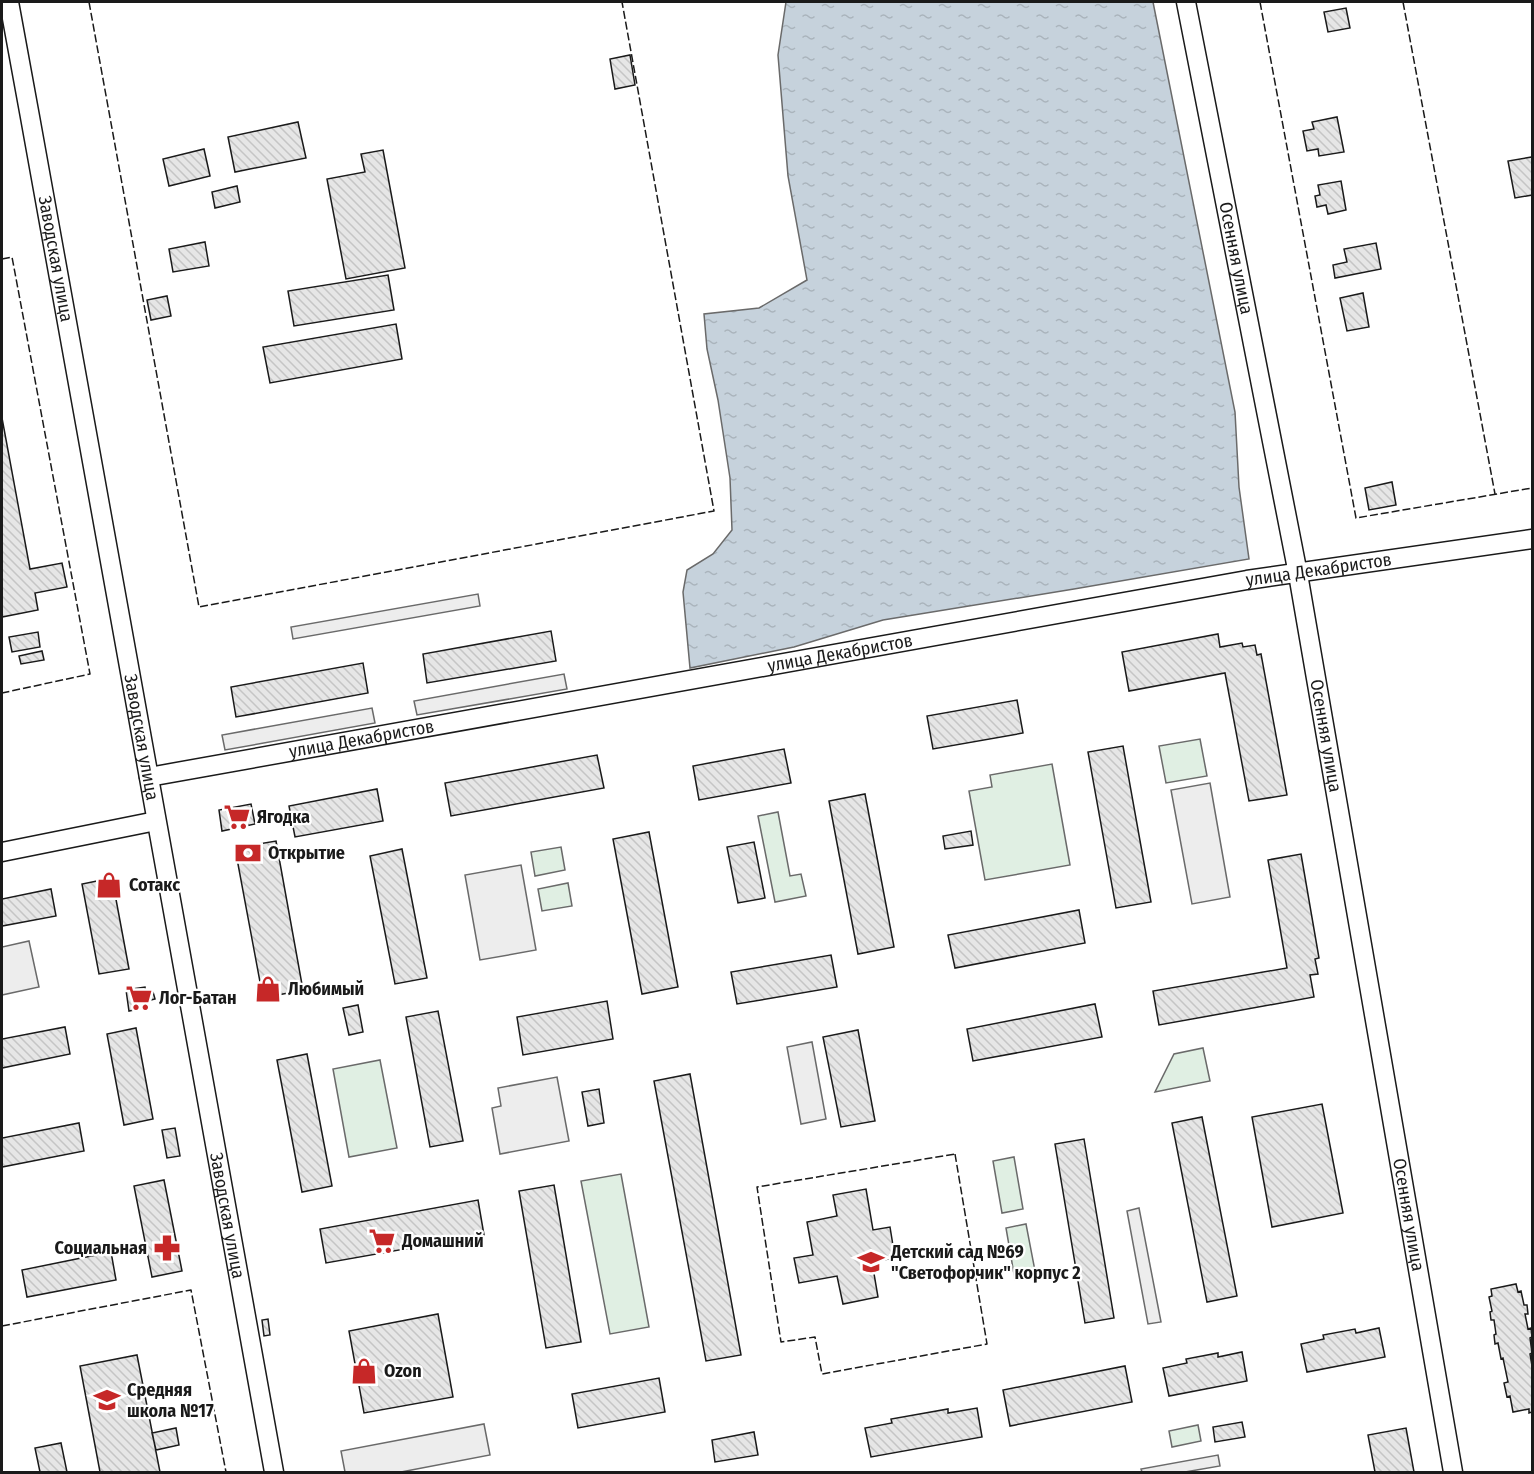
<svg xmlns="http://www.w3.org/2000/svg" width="1534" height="1474" font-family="'Fira Sans Condensed',sans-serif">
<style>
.park{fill:#e0efe3;stroke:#6a6a6a;stroke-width:1.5}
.parking{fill:#ededed;stroke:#6a6a6a;stroke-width:1.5}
.water{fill:url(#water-ripples);stroke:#6a6a6a;stroke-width:1.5}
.building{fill:url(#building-back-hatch);stroke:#1a1a1a;stroke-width:1.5}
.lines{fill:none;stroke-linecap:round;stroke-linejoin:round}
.minor-casing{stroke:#1a1a1a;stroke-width:21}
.minor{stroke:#fff;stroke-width:18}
.fence{stroke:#1a1a1a;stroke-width:1.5;stroke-dasharray:8 3;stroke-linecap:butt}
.labels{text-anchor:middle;stroke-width:4.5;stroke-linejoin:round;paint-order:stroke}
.street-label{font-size:18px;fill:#1a1a1a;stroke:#fff}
.poi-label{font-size:18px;font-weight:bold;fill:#1a1a1a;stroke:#fff;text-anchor:start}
</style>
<defs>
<pattern id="water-ripples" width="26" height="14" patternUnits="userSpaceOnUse" patternTransform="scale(1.5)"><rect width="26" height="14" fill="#c6d2dc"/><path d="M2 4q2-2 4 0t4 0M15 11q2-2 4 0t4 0" fill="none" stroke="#aab4bc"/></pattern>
<pattern id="building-back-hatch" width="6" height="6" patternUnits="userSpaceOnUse" patternTransform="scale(1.5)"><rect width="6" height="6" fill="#e6e6e6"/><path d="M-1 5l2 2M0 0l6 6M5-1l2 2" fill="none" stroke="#c5c5c5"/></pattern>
</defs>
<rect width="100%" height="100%" fill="#fff"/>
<path class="park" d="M1200,739L1207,776L1166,783L1159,746Z
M1052,764L1070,865L985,880L969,791L992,787L990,775Z
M778,812L790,876L801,874L806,896L775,902L758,816Z
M561,847L565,870L535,876L531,852Z
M568,883L572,906L542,911L538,889Z
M1203,1048L1210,1081L1155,1092L1174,1054Z
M380,1060L397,1148L349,1157L333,1069Z
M1014,1157L1023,1209L1002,1213L993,1161Z
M621,1174L649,1327L610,1334L581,1181Z
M1026,1224L1036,1276L1015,1280L1006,1228Z
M1198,1425L1201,1441L1172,1447L1169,1431Z"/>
<path class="parking" d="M478,594L480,606L293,639L291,627Z
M564,674L567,689L417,715L414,701Z
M372,708L375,723L225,750L222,735Z
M1210,783L1230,897L1192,904L1171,790Z
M521,865L536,950L480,960L465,875Z
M29,941L39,987L2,995V947Z
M812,1042L826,1119L801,1124L787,1047Z
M557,1077L569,1141L500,1154L492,1108L501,1106L498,1088Z
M1139,1208L1161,1322L1148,1324L1127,1211Z
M484,1424L490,1455L401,1472H345L341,1451Z
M1218,1455L1220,1466L1185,1472H1142L1141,1469Z"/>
<path class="water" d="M786,2H1153L1235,412L1239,487L1249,559L1074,589L883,620L794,647L690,668L683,592L687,570L713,554L732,530L730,478L718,400L707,349L704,314L759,308L807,280L788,176L778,55Z"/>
<path class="building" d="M1346,8L1350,28L1328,32L1324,12Z
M630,55L635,85L615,89L610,59Z
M1337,117L1344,152L1319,156L1318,149L1307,151L1303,131L1314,129L1312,122Z
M298,122L306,158L235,172L228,137Z
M204,149L210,176L169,186L163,159Z
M383,150L405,268L346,279L327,179L365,172L361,154Z
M1532,157V195L1515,198L1508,161Z
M1341,181L1346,210L1328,214L1326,205L1317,207L1315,196L1320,195L1318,185Z
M237,186L240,202L215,208L212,192Z
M205,242L209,266L173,272L169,249Z
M1376,243L1381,269L1335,278L1333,265L1347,262L1344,249Z
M388,275L394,310L294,326L288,291Z
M1363,293L1369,327L1347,331L1340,298Z
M167,296L171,316L151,320L147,300Z
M396,324L402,359L270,383L263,347Z
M2,418L30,569L62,563L67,587L35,593L38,610L2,617Z
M1392,482L1396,505L1369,510L1365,488Z
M551,631L556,661L427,683L423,654Z
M38,632L40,647L12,652L9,637Z
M1218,634L1220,647L1242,643L1243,647L1255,645L1257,655L1261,654L1287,795L1249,801L1225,673L1129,691L1122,652Z
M42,651L44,660L21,664L19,656Z
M363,663L368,693L236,717L231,687Z
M1017,700L1023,733L933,749L927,716Z
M1123,746L1151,902L1116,908L1088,752Z
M784,749L791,783L699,800L693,766Z
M597,755L604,788L451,816L445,783Z
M377,789L383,821L295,837L289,806Z
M865,794L894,947L858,954L829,801Z
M251,804L255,824L222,831L219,810Z
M971,831L973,845L945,849L943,836Z
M649,832L678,987L642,994L613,839Z
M276,841L303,990L263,998L235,848Z
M754,842L765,898L738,903L727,847Z
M402,849L427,978L395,984L370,856Z
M1301,854L1319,958L1315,959L1318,974L1310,975L1314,997L1159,1025L1153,991L1287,968L1268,860Z
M112,878L129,969L99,974L82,884Z
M51,889L56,916L2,926V899Z
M1079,910L1085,943L955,968L948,935Z
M831,955L837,987L737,1004L731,972Z
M145,987L146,994L153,992L155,999L147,1001L148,1007L129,1011L126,990Z
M607,1001L613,1039L523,1055L517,1017Z
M1095,1004L1102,1037L973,1061L967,1029Z
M358,1005L363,1032L349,1035L343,1008Z
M438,1011L463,1141L430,1147L406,1017Z
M65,1027L70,1054L2,1068V1039Z
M136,1028L153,1119L124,1125L107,1034Z
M858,1030L875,1121L841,1127L823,1037Z
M307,1054L332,1186L302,1192L277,1060Z
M690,1074L741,1355L706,1361L654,1081Z
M599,1089L604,1123L588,1126L582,1092Z
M1322,1104L1343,1213L1272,1227L1252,1117Z
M1202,1117L1237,1296L1207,1302L1172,1123Z
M79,1123L84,1151L2,1167V1138Z
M175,1128L180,1156L167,1158L162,1130Z
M1084,1139L1114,1318L1085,1323L1055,1144Z
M164,1180L182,1271L152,1277L134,1186Z
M554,1185L581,1342L546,1348L519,1191Z
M866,1189L873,1230L890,1227L895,1258L872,1262L878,1297L843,1304L837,1276L799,1283L794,1258L813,1255L807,1222L837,1216L833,1195Z
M478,1200L484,1235L326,1263L320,1229Z
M111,1252L116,1280L27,1297L22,1270Z
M1516,1284L1518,1292L1521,1291L1524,1305H1527L1528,1314H1525L1528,1329L1531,1328L1532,1337L1530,1338L1532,1353L1530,1354L1532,1366V1412L1529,1413V1409L1513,1412L1510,1396L1507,1397L1504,1383L1508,1382L1503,1358L1501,1359L1498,1343L1495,1344L1494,1335L1496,1334L1494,1320H1491L1490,1312L1492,1311L1489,1297L1492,1296L1491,1289Z
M438,1314L453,1397L364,1413L349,1331Z
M268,1319L270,1335L264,1336L262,1320Z
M1379,1328L1385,1357L1307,1372L1301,1344L1324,1339L1323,1335L1355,1329L1356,1333Z
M1242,1352L1247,1381L1169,1396L1163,1368L1187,1363L1186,1359L1218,1353V1357Z
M137,1355L160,1472H100L80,1366Z
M1125,1366L1132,1402L1010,1426L1003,1390Z
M659,1378L665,1412L578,1428L572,1394Z
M977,1408L982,1437L871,1457L865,1428L892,1423L891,1419L948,1409V1413Z
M1242,1422L1245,1437L1215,1442L1213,1427Z
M176,1428L179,1445L156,1450L152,1433Z
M1406,1428L1414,1472H1375L1368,1435Z
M754,1432L758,1455L715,1462L712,1440Z
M61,1443L67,1472H40L35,1448Z"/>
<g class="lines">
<g class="minor-casing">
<g id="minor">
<path id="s1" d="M9,2C99,492 184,983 274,1472"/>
<path id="s2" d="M1186,2L1298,574L1453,1472"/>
<path id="s3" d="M149,777L1247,580L1532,539"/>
<path d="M2,852L156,821"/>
</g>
</g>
<use href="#minor" class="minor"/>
<path class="fence" d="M89,2L199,607L714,511L622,2
M1260,2L1356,518L1532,488
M1403,2L1495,494
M2,259L12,257L90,674L2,693
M955,1154L987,1344L822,1374L815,1337L781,1342L757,1187Z
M2,1326L191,1290L226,1472"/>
</g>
<defs>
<g id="supermarket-bare" transform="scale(2.07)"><path d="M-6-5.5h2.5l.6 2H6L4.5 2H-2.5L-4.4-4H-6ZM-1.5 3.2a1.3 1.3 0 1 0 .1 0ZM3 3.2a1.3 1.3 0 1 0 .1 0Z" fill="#c62828" stroke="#fff" stroke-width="2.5" paint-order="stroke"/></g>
<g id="bank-bare" transform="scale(2.07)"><path d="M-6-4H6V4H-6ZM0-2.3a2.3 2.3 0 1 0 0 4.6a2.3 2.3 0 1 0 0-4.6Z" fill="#c62828" stroke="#fff" stroke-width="2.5" paint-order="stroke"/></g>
<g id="shop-bare" transform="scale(2.07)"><path d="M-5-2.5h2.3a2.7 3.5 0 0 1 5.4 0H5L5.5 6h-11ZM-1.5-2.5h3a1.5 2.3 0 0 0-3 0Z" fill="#c62828" stroke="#fff" stroke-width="2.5" paint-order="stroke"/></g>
<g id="pharmacy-bare" transform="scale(2.07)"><path d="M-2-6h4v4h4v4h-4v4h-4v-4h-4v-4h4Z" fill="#c62828" stroke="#fff" stroke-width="2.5" paint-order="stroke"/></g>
<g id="school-bare" transform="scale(2.07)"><path d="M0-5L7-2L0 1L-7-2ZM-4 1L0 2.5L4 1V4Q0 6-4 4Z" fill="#c62828" stroke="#fff" stroke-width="2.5" paint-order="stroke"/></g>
</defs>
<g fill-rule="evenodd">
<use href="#supermarket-bare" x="237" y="817"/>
<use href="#bank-bare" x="248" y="853"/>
<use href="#shop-bare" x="109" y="885"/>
<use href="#shop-bare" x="268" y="989"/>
<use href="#supermarket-bare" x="139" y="998"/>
<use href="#supermarket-bare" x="382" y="1241"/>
<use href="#pharmacy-bare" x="167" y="1248"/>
<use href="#school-bare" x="871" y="1262"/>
<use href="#shop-bare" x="364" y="1371"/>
<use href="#school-bare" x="107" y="1400"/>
</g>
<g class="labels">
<g class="street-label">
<text dy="6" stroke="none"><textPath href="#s2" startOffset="261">Осенняя улица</textPath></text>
<text dy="6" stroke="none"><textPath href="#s1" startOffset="261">Заводская улица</textPath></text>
<text dy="6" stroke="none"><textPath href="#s3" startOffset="1188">улица Декабристов</textPath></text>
<text dy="6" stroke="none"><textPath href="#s3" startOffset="702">улица Декабристов</textPath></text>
<text dy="6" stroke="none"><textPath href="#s2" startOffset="747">Осенняя улица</textPath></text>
<text dy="6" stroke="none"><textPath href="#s1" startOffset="747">Заводская улица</textPath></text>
<text dy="6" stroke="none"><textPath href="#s3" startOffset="216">улица Декабристов</textPath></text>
<text dy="6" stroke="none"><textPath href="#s2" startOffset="1233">Осенняя улица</textPath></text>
<text dy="6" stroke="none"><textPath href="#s1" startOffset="1233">Заводская улица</textPath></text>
</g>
<g class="poi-label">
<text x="257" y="823">Ягодка</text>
<text x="268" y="859">Открытие</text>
<text x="129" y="891">Сотакс</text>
<text x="288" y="995">Любимый</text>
<text x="159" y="1004">Лог-Батан</text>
<text x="402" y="1247">Домашний</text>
<text x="147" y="1254" text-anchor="end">Социальная</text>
<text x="891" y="1258">Детский сад №69<tspan x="891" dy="21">"Светофорчик" корпус 2</tspan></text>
<text x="384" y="1377">Ozon</text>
<text x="127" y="1396">Средняя<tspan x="127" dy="21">школа №17</tspan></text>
</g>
</g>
<rect width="1534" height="1474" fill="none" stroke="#1a1a1a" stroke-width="6"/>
</svg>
